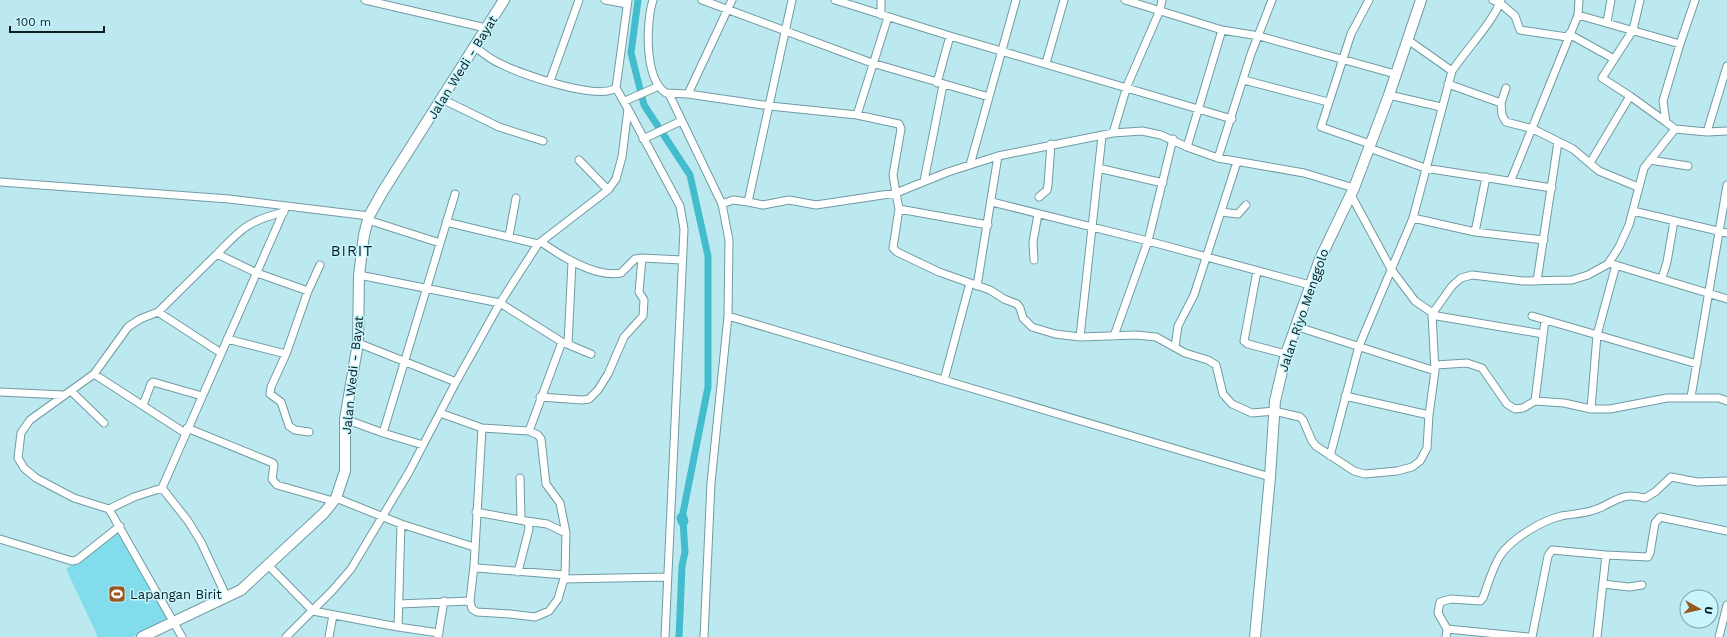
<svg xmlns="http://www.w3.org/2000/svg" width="1727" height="637" font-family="'Work Sans',sans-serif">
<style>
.garden{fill:#81ddeb}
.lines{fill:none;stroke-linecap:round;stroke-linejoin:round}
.canal{stroke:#43bcce;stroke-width:7}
.river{stroke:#43bcce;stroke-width:11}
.street-casing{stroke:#709ba2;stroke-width:9}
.secondary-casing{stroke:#709ba2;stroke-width:12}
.street{stroke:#fff;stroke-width:7}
.secondary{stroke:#fff;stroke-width:10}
.labels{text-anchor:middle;stroke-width:3;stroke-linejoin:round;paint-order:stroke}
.street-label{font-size:13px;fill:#0c1d20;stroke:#c9f6fe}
.poi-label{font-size:13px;fill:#0c1d20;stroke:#c9f6fe;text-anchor:start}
.quarter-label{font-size:15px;letter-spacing:1px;fill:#0c1d20;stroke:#c9f6fe}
</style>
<rect width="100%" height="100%" fill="#bce9f0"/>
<path class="garden" d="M120,532L170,620L132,637H98L66,569Z"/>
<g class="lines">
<path class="canal" d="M638,0L631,53L644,105L690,175L708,256V387L682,518
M679,637L682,566L685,552L683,521"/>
<path class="river" d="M682,518L683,521"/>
<g class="street-casing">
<path id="street" d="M365,0L486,28
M605,0L627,4
M653,0C646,22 644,79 666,93L688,94L770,106L857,115L899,124L901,129L893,175L896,193L816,205L789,200L763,205L748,202
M702,0L872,63L989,97
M835,0L950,36L1232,119
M1125,0L1222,30L1259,36L1395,74
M1369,0L1351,34L1321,127L1370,144
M1493,0L1500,3L1515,16L1520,30L1567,37
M1640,0L1633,30L1602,78L1630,96L1666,122
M1695,0L1680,44L1663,101L1666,122L1675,129L1707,132L1727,131
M881,15V0
M1578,15L1680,44
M1607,22L1611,0
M1569,34L1614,59
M1408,40L1452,71
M1046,63L1064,0
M1244,80L1328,102
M550,81L579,0
M937,83L950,36
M1448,84L1501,103L1502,115L1506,122L1533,129L1573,149L1599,171L1638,187
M616,88L628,0
M669,94L722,204L729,240L728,316L711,483L704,637
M688,94L732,0
M1389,95L1441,107
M442,99L499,127L543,141
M625,101L659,86
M1501,103L1506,88
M628,109L680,206L684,229L665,637
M857,115L888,17
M1707,132L1727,66
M1113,133L1127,86L1160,10L1162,0
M643,139L681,121
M1187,147L1222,30
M1369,148L1425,168L1552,188
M1218,158L1251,54L1272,0
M579,160L608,190
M1650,160L1688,166
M1590,163L1630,96
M970,165L1016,0
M1098,168L1163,183
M1511,180L1578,15L1579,0
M924,181L943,85
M0,182L229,199L369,216
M1354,188L1304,173L1218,158L1187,147L1161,135L1142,131L1113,133L998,156L948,172L896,193L899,209L893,248L897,252L939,272L990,290L1004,299L1017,304L1020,308L1023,318L1032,327L1055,334L1080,337L1136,335L1156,337L1185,353L1208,360L1216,365L1223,394L1232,404L1252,413L1274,411L1300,417L1303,420L1312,441L1316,446L1354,471L1365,474L1397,471L1412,467L1420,461L1427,448L1429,415L1435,371L1432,314L1452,286L1461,278L1472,275L1523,281L1572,280L1588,275L1608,264L1619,247L1629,225L1644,168L1675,129
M1351,195L1391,269L1415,301L1437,316L1543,334
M1039,197L1047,190L1048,185L1051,144
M992,202L1148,241L1310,285
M722,204L733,200L748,202L792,0
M899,209L988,225
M1633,211L1727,233
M1221,212L1238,214L1246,205
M1413,218L1475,232L1544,240
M368,220L440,243
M446,222L538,244
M1475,232L1486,177
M509,236L516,198
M541,242C561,256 595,278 621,273L635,259L642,258
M217,254C242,228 248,221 284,212
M1034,260L1033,242L1038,214
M1612,264L1727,299
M1257,271L1244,341L1248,344L1286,354
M359,275L500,303L562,342L591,354
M1662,278L1667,262L1674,221
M1537,281L1558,142
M977,286L998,156
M308,291L286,354L271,387L270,394L281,402L289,426L295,430L309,432
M158,312L221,353
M728,316L1270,477
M1532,316L1697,364
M1295,326L1435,371
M1114,336L1148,241L1173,139
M1080,337L1102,136
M227,339L286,354
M358,343L456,382
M568,344L572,262
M1175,347L1178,326L1194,295L1237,162
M1436,365L1467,363L1482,368L1507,404L1515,409L1523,408L1535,401L1564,403L1591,409H1610L1667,398H1719L1727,401
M94,374L185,433
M944,380L970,283
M71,391L104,423
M0,392L64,395
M1345,396L1429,415
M540,397L582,400L589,399L598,390L608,374L624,337L643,316L644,300L639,292L642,258L682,260
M1691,397L1727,185
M1535,401L1545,320
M143,405L151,384L153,382L202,396
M1591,409L1597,335L1616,265
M440,413L482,428L529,431
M345,419L383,433L423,445
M187,428L273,463L274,465L272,479L277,485L333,501
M482,428L474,566L477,568L565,575
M383,433L455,194
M1330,456L1359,346L1413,218L1452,71C1467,48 1492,24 1501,0
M520,478L521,520
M162,488L286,206
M336,498L401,524L474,547
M109,509L134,497L162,488L188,521L201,542L227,598
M476,512L525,521L528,523L529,529L518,572
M526,521L547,524L566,533
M0,539L72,561L77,560L120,526
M268,565L313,611L398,627L401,524
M564,579L667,577
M1603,584L1629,587L1642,585
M470,601L474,566
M399,604L470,601L472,609L477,612L510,614L535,617L549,611L558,599L565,575L566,533L560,503L546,484L541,439L538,435L529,431L562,342
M398,627L439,633
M1447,629L1438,613L1440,602L1451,599L1480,601L1483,598C1488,584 1492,569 1500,556C1511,539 1541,521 1561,516C1571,514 1583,514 1594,510C1606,507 1617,496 1630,496C1635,496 1640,497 1645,498L1655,492L1671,477L1697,482L1727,481
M182,637L109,509L74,498L36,478L24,468L18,458L21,433L30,420L94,374L128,327L140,319L158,312L217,254L257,273L308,291L320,265
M286,637L332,591L351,569L409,472L456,382L500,303L538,244L608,190L616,179L622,157L628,109L616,88C597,101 521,74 501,64C491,60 483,53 475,47
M329,637L333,615
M438,637L444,601
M1446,637L1447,629L1528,637
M1532,637L1548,556L1552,550L1606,555L1648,557L1650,553L1655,523L1660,517L1727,531
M1597,637L1606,555
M1719,637L1727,605"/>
</g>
<g class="secondary-casing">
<path id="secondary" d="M142,637L241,590L324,513L336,498L345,471V419L358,343L359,275L364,235L369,216L383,191L504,0
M1255,637L1270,477L1275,401L1286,354L1320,259L1354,188L1389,95L1421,0"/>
</g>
<use href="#street" class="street"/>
<use href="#secondary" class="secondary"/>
</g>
<defs>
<g id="stadium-square" transform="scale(0.9)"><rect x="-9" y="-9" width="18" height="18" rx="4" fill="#985920" stroke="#c9f6fe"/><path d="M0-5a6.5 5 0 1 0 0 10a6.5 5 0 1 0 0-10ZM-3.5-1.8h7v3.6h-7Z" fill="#fff"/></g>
</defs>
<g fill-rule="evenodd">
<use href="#stadium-square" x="117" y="594"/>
</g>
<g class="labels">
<g class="street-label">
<text transform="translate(462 67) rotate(-58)" y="5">Jalan Wedi - Bayat</text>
<text transform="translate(1303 310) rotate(-71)" y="5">Jalan Riyo Menggolo</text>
<text transform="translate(352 375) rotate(-84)" y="5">Jalan Wedi - Bayat</text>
</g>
<g class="poi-label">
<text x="130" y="599">Lapangan Birit</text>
</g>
<g class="quarter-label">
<text x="352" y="256">BIRIT</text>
</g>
</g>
<g transform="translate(1699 609) rotate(98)"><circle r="19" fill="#c9f6fe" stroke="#7d9fa5"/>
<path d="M0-3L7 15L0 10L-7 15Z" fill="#985920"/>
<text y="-6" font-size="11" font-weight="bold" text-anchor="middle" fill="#0c1d20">U</text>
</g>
<path d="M10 26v6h94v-6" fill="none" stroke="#0c1d20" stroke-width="2"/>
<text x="16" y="26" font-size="12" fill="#0c1d20" stroke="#c9f6fe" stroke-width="3" paint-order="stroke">100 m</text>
</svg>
